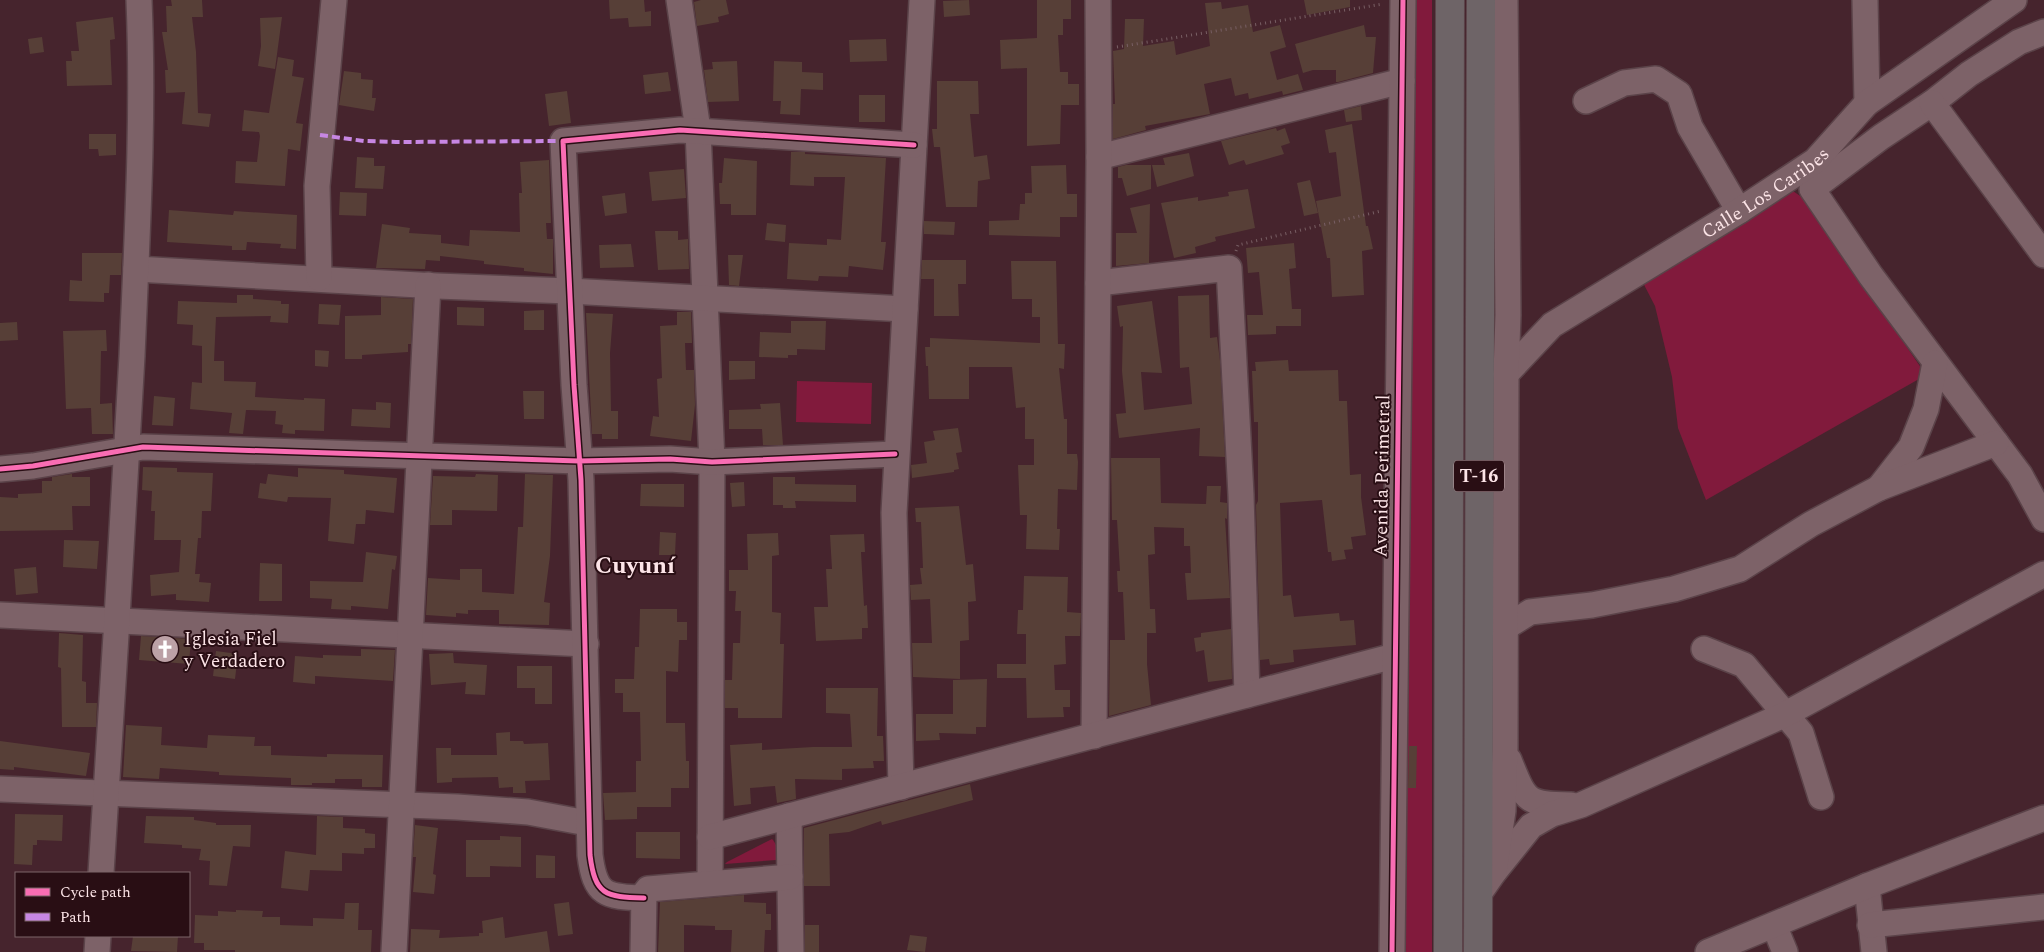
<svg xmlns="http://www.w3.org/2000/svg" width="2044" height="952" font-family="Spectral,serif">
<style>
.green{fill:#811a3c}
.building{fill:#573f37}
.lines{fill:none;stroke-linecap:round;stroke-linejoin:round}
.minor-casing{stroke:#5b4349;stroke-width:28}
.highway-casing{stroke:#5b4349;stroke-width:30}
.path{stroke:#785f64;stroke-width:3;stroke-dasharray:1 4;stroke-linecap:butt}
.minor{stroke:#7d6268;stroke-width:25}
.highway{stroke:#6e6467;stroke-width:28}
.quiet{stroke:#c787e3;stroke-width:4;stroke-dasharray:8 4;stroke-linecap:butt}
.cycleway-casing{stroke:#290e14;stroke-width:8}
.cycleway{stroke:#f96db3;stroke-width:5}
.labels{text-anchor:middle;stroke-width:4;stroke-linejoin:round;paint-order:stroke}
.shield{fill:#290e14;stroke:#bda4a8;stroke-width:1}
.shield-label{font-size:18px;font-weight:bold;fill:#fce4e7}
.street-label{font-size:19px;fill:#fce4e7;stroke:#290e14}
.poi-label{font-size:19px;fill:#fce4e7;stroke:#290e14;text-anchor:start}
.district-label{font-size:24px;font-weight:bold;fill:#fce4e7;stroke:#290e14}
</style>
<rect width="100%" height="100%" fill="#46242d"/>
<path class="green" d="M1408,0H1432V952H1405Z
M1790,189L1806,200L1926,375L1706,500L1678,428L1672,377L1655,306L1639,275Z
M797,381L872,383L871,424L796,422Z
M772,839C777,844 780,854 776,860L725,864L727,862Z"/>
<path class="building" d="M171,0H202L203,17H192L196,52L198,113L211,114L209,127L182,124L185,92L166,93L165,70H168L162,32H167L166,6H172Z
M609,0H644L645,12L651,11V26L629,27L628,18L610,19Z
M701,0H726L729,14L718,17L719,22L697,26L694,2Z
M969,0L970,15L944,17L943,1Z
M1037,0H1071V19H1063V35H1058L1060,72H1068V84H1079V105H1061L1060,144L1027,146V68L1001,69L1000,40L1037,38Z
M1304,0H1350V7L1307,15Z
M1221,2L1222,9L1248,5L1253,32L1280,25L1286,47L1270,52L1277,80L1298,74L1303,90L1283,95L1282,91L1249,99L1248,93L1235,96L1231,78L1204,84L1210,114L1145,126L1146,130L1113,139V104H1115L1113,51L1124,49L1125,19H1144L1143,46L1174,41L1176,55L1210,46L1205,3Z
M113,17L115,39L110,40L112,85L67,86L66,61H72L71,51H79L76,22Z
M282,17L275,69L258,66L261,46L260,18Z
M1364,25L1366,37H1376L1373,73L1338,82H1336V70H1313L1303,73L1295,44Z
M42,37L44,52L30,54L28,39Z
M886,39L887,61L850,62L849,40Z
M278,57L294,60L292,76L304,78L296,123L303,124L300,151L288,149L285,186L235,183L236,161L257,162L260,136L259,132L242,131L244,110L269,113Z
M737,61L739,101L708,102L704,70L713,69L712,62Z
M774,61L802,62V72L823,73V90L801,89L800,115L780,114L781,101H773Z
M344,71L361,73V79L373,80L372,98H376L374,111L339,105Z
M668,72L671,91L645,94L643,75Z
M937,81H978L979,114H970L974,157L987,155L990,179L978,181L977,207H946L940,147H934L932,129H937Z
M567,91L571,123L549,126L545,94Z
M859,95H885V122H859Z
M1361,106L1362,120L1346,122L1344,110Z
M1352,124L1366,226H1368L1373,249L1362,251L1364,295L1332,297L1330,258H1327L1316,201L1341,196L1336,152L1329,153L1325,130Z
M1276,128L1277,131L1285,128L1290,143L1281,146L1284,154L1246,165L1244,160L1229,165L1221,141Z
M89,134H116V155L99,156L98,149H89Z
M791,152H805V154L886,158L881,242H886L883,270L849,266L848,277L819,276L818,281L787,279L789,243L827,245V239L841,240L845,177H814V186L790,185Z
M1189,153L1194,176L1157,187L1152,165H1165L1163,158Z
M357,157L374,158V166H385L383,189L355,188Z
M724,158L757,161L756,215H731V204H720L719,183H722Z
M549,160L551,223H546L547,239H553V274L524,271V268L484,264V261L440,256V261L426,260L425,269L376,268L382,224L410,228L409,233L441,235V243L469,246L470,230L520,232L519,193H522L520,162Z
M1066,165L1067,194H1077V217H1060V237L989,235V221L1019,220L1020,204H1025V193H1032L1031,166Z
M1126,165H1151V189L1127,196L1122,178H1118V167Z
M684,169L686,198L652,201L649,172Z
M1310,180L1318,213L1304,216L1297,183Z
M1248,189L1255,228L1215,237L1216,241L1195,247L1196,253L1174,258L1161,203L1198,197V201L1229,196L1228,192Z
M340,192L367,193L366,216L339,215Z
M625,193L627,213L605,216L602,196Z
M1150,204L1149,263L1116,266V233H1137L1130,208Z
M169,210L233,215L234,211L297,215L296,249L280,248L281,244L247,242L246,250H232V246L167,242Z
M924,221L955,222L954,235L924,234Z
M767,223L786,225L785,242L765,240Z
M655,231H678V240L688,239L689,269L658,270Z
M1294,243L1296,268L1289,269L1292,309H1301V326H1276V334L1248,335L1247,315H1263L1259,272L1248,273L1246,248Z
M631,244L634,267L600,268L599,245Z
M82,253H122L121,275H110L109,293H104V302L69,301L70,280L82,281Z
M728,255H743L739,286L729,285Z
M922,260H966V284H958L959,316H934V279H921Z
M1011,261H1056L1058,344H1065L1064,369L1059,368L1064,419H1067V454H1077L1078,462L1077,490L1058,489L1057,529H1060L1059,550L1026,549L1027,515H1020L1018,465H1034V439H1025V407L1016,408L1012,367H969V399H929L928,366H926L925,347H930V338L1040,343V317H1032V299H1012Z
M237,295H253V299L281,301V304H289L288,323L270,322L271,316L216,317L214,361H224V381L256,382L255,397L304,400V398L325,399L324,431L295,430V434L282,433L283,425L275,424L276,411L246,410L243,434L229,433L232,413L190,409L192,382L202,383V346L192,345L193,325L177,324L178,301L237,303Z
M1209,295L1210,338L1217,337L1220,361L1225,457L1199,456L1200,428L1119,438L1116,414L1126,413L1122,371L1123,326L1120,327L1117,306L1152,301L1162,373L1141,372L1144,410L1192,404L1189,367L1180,368L1178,296Z
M381,297L413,299L411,344H408V352L362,355V359H345V316L381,315Z
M319,304L341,305L339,325L318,324Z
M457,307L484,308V326L457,325Z
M544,310V330H524V311Z
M677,312H691L692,343H685L686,370H694L695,405L691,441L650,436L653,416L659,417L657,379L662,378L660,326L677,325Z
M586,313L613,314L610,353L611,411H618V439H602V434H592Z
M791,321H826L825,350L797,349V355H788V358L759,357L760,332L791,333Z
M17,322L18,340L0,341V323Z
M106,330L107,351H101L100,404L112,403L113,434H92L91,408L66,409L63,331Z
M315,350L329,351L328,367L315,366Z
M1288,360L1289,371L1338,370L1339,401H1347L1350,475L1361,474V497L1366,535L1351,537L1353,549L1344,550L1346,559L1332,561L1331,552H1328L1322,500L1280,503L1283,596L1291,595L1294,617L1339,613L1340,621L1354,620L1356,645L1293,650L1294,662L1270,665L1269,659L1260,660L1256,505L1258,501V422H1254L1252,371H1256L1255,362Z
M729,361H755V379L729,380Z
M523,391H544V419H524Z
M154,396L175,398L173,426L152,425Z
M376,402L391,403L390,428L351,426L352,409L376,410Z
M780,403L783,445H763L762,429H729V410L761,409L760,404Z
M958,428L962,452L956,453L959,469L954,470V472L912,478L911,465L927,463L924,442L935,440L933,431Z
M1111,458H1160L1161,503L1206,504L1207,486H1221L1220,502L1227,503V519L1225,518L1230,598L1187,600L1185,573H1191L1190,546H1184V528L1154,527L1155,554L1148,555L1150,609H1155L1156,633H1147V664L1151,705L1109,716L1110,640H1125L1123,592H1118L1117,571H1120L1117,520H1112Z
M143,467L177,468V472L213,473L211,511H202L201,538H198L195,574H200L199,582L211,583L209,602L176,600V594L151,596L150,575L179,572L181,540H154L155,511H151L152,491L142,490Z
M298,468L344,470V474L397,478L394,513L366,510L365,524H356L354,544L328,541L331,498L288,497L287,502L258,498L260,483L266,484L268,474L298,477Z
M72,474V477H90V506H72L73,530L0,531V497L18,498V494L42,493V481H52V477Z
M476,474L498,475L497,511L452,510V525H430L433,476L475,477Z
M525,474L553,475L550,556L544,602L550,603L549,625L499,624V610H468V614L456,613V617L426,615L428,578L460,580V569H482V592L514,594L518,527H523Z
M773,477H795V484L856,485V502L795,501L796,508H783V505H773Z
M744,482L745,506L732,507L730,483Z
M641,484H684V507L640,506Z
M959,506L966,565L973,564L976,601L968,602L969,640L960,641V679L913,677L912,643H932L930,599L911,600L910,585L922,584L920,568H923L921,522H916L915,508Z
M660,532L676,533L675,555H659Z
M778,533L779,555L772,556V612L781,613L780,644H784L782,718H738V708H725V680H732L733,643H740L741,611H735L736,591H729V570H748L747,534Z
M864,534L865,552H861L864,606L867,605L868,628H862V639L816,641L814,607H828L826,569H832L830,535Z
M64,540L99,541L97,569L63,567Z
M366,552L397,556L395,570L392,569L388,609L351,606V610L331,609L332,599L310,598V581L363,582Z
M260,563L282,564V601H259Z
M36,567L38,593L16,595L14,569Z
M1024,576L1068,577L1067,612L1081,613L1080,636H1065L1066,664L1054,665L1055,690H1070V707H1063L1064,717L1027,718L1026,678H997V664H1026V634H1017L1018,610H1023Z
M640,609H677V622H687V640H679L678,672L666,671V723H685L686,761H689V788H671V807H637V819L605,820L603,793L636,792V761H641L640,712H623V693H615V679H634L635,647H639Z
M1231,629L1232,679L1208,682L1204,650L1196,652L1194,638L1201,637V633Z
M59,633L83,635L82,681L86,682V703H97L96,727H62L61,668L58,667Z
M141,636L191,639L189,664L139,660Z
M361,649L395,650L393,681L315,676V684L293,682L295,656L323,658V655L361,656Z
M216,651L238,654L235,679L213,676Z
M453,653L454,663L487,665L485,695L465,694L466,682L431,685L429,654Z
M517,666H552V704H535V688H517Z
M987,679L986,727H976V734L939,733L940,740L916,741V714H953V680Z
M826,688H878L877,736H883L884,761H873L874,768L842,769V780L795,779L796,799L777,803L775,786L750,788L751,804L734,806L730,745L762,743V750L813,747H852L850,714L826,713Z
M126,725L162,727L161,745L207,748L208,735L255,737L254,746H271V755L327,757V754L383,755L382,787H362V779H335V783H312V785H291V778L219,775V772L160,768L159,779L123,777Z
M510,732V741H523L524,744L548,743L550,780L525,781L526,793H513V787L499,788L498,777L452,778V782L437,783L436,748H451V755H497L496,733Z
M0,741L90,753L86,776L14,767V770L0,769Z
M1409,746H1417L1416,788H1408Z
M970,784L973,800L882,825L881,821L849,832L829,834L830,886H804V828Z
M15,814L63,815L62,841L37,840V845H33L32,865L14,864Z
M146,816L194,817V820L216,823V825H251L250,847L233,846L227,886L209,885L210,861L199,860L201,849L182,848V845L144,843Z
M317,816L343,817V828L365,829V833L375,834V848H364V854L342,853V871L310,870L308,891L281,888L285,851L316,855Z
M415,825L438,828L433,874L436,875L434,894L413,892L416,857H413Z
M636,832H680V859L636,858Z
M500,836L521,837V867L490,866V877H466V840H500Z
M536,855L555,856V878H536Z
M744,895V902L766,903V914H771V930H765L764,952H731L732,930H715V926L684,925V952H658L660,902Z
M569,902L573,934L558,936L554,904Z
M345,903H359L358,930H372L371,952H235V950H204V943H194L195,915L218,916V911L236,912V910L263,911L262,917H280V925L313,926V918L344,919Z
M503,917L505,938L547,931L550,952H410L411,929L440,930L439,938L479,936V933H483L482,921Z
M805,925H819V952H805Z
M910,935L927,937L925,952L907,950Z
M133,936H178L177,952L131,951Z"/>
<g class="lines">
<g class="minor-casing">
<g id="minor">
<path d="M679,0L698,130L712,462L710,883"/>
<path d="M1865,0L1867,103"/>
<path d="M2044,32L2019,42L1969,74L1932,103L1881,137L1812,189L1871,276L2020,475L2044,519"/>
<path d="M1586,101L1624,83L1656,79L1679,94L1690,127L1739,211"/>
<path d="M1932,103L2044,255"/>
<path d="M1099,157L1402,81"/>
<path d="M136,269L437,286L569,291L905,309"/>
<path d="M319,278L317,186L334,0"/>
<path d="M1098,283L1229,268L1241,495L1247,695"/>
<path id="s1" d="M1506,374L1552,325L1739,211L1815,161L1867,103L2014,0"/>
<path d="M0,469L33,466L143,447L579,461L670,459L712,462L895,454"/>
<path d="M1879,488L1911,447L1926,409L1935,363"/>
<path d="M0,615L586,644"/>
<path d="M1506,627L1530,612L1592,605L1674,589L1740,569L1811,524L1879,488L1996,443"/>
<path d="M1704,649L1744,665L1801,733L1821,797"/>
<path d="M1094,736L1099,157L1098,0"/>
<path d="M1509,760C1526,802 1525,804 1571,805"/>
<path d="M901,787L894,513L922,0"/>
<path d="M0,789L457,807L528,812L587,823"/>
<path d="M789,816L791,952"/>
<path d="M710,837L1394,656"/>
<path d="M1495,871L1531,826L1552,814L1581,805L1784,715L2044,574"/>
<path d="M101,873C112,701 123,528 132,356C137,237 144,119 139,0"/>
<path d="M1867,886L1874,952"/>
<path d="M1478,895L1494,872L1503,811L1505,749L1506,374L1508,315L1505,0"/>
<path d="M644,898C605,897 595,895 590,855L581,480L574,385L563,141L680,130L914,145"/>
<path d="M1774,925L1785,952"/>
<path d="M1870,925L2044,907"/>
<path d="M97,952L98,936"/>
<path d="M394,952L428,285"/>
<path d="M643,952L644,894L648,889L790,877"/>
<path d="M1392,952L1403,0"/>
<path d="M1708,952L1867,886L2044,818"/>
</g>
</g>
<g class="highway-casing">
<path id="highway" d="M1448,952L1450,0
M1478,952L1481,0"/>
</g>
<path class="path" d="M1117,47L1383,4
M1236,251L1238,245L1381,211"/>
<use href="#minor" class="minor"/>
<use href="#highway" class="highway"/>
<path class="quiet" d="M320,135L364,141L396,142L563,141"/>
<g class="cycleway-casing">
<path id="cycleway" d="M0,469L33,466L143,447L579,461L670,459L712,462L895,454
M644,898C605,897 595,895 590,855L581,480L574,385L563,141L680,130L914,145
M1392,952L1403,0"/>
</g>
<use href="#cycleway" class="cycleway"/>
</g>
<defs>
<g id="church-disc" transform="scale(1.4375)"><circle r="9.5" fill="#bca1a6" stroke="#290e14"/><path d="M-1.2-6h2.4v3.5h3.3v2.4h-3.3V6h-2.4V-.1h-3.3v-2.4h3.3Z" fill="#fff"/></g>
</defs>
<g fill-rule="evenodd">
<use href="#church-disc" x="165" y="649"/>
</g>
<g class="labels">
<rect class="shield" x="1454" y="460.5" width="50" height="31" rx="4"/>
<g class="shield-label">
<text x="1479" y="482">T-16</text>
</g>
<g class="street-label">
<text dy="7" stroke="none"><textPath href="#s1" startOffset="318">Calle Los Caribes</textPath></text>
<text transform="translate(1381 476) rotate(-89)" y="7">Avenida Perimetral</text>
</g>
<g class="poi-label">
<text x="184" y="645">Iglesia Fiel<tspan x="184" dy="22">y Verdadero</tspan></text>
</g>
<g class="district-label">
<text x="635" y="573">Cuyuní</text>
</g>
</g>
<rect x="15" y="872" width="175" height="65" fill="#290e14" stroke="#7d6468"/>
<rect x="25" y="888" width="25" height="8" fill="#f96db3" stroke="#7d6468"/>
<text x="60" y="897" font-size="15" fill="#fce4e7">Cycle path</text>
<rect x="25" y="913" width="25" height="8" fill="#c787e3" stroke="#7d6468"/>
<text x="60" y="922" font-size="15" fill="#fce4e7">Path</text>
</svg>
